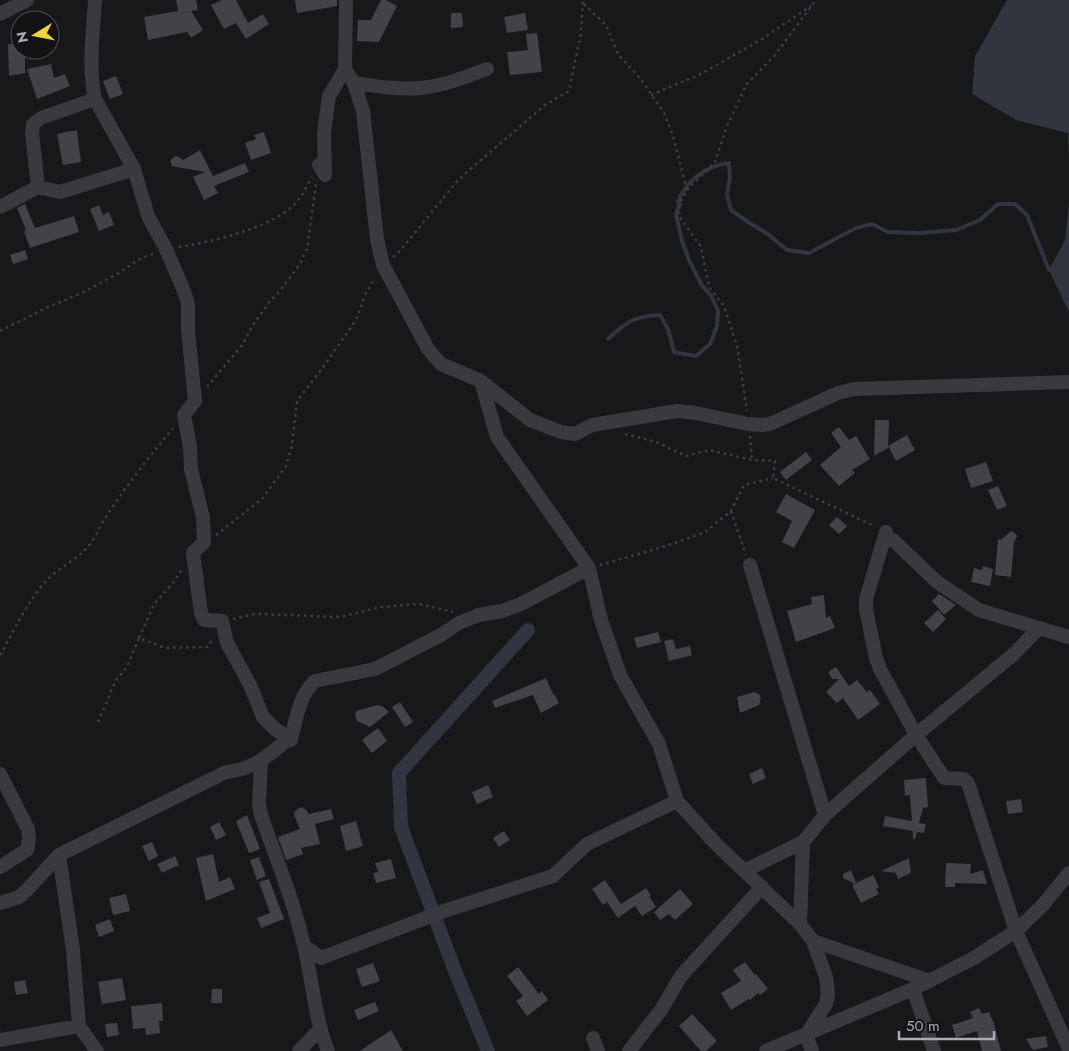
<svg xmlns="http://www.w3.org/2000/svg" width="1069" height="1051" font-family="Jost,sans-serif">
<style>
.water{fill:#30353f}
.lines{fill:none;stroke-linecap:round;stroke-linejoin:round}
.stream{stroke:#30353f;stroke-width:4}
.canal{stroke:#30353f;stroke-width:14}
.building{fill:#424247}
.path{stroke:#3f3f46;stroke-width:2.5;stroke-dasharray:2.5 4;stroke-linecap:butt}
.minor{stroke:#39393f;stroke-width:14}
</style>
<rect width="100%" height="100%" fill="#18181a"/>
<path class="water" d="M1007,0H1069V162L1068,133L1016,120L972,94L975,56Z
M1069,204V312L1049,270L1065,240Z"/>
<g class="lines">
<path class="stream" d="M608,339C626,322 634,316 660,315L668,329L674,352L696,356L710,344L717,326L718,311L712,297L701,284L689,260L682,241L676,214L680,203L678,202C685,181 708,165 729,163L730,177L727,195L731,210L748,222L769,235L787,250L809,253L856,228L872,224L888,232L920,233L956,230L980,220L998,204H1015L1027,215L1049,270"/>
<path class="canal" d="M488,1051L455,971L401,827L399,773L528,630"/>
</g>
<path class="building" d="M176,0H196L198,10L191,11L203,30L191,38L187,32L148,40L144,17L178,11Z
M222,0H236L248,23L263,14L269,24L246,39L236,23L224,29L211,5Z
M295,0H337V6L297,13Z
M381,0H386L397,6L379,42L357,41L358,20H371Z
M451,13H462L463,27L451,28Z
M525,13L528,30L507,33L504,17Z
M537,33L542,72L510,75L507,52L528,50L526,34Z
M8,44H20V50H25V73L9,76Z
M51,64L54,78L65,74L70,86L37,99L27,69Z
M116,76L123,94L110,99L103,81Z
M77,130L81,162L63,165L57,134Z
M264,132L271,153L251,160L245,143L256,139L254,135Z
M200,150L213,176L245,163L249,172L214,186L218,193L204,200L193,177L205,172L171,166L172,165L170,161L174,157L177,156L183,160Z
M25,204L35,228L74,216L79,232L30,248L24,231L26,230L17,208Z
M99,205L103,215L109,212L114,225L99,231L90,209Z
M25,250L28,259L13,264L10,255Z
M875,420H889L888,448L874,456Z
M839,427L849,440L856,436L870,459L852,470L855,473L839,486L820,465L841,447L831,433Z
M907,435L915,450L896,461L888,446Z
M806,452L812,460L786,480L780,472Z
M986,462L993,481L971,488L965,469Z
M998,486L1007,506L997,510L988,490Z
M786,494L815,510L794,548L782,542L792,521L776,512Z
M837,517L847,526L839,534L829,525Z
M1011,531L1016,534L1017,537L1014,542L1011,577L995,575L998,539L1001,540Z
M983,566L993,569L990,586L971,582L974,568L982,570Z
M939,594L956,605L944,615L932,601Z
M824,595L826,618L830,616L835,628L796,642L787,611L812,604L811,597Z
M938,610L946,619L933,632L924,623Z
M658,632L661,642L637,648L634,638Z
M673,639L676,649L690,646L692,655L669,661L664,641Z
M836,667L849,686L857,680L867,692L870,690L880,704L858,720L843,698L837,703L826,692L839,679H832L828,672Z
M546,678L553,694H554L559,703L541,713L533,695L495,708L492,701Z
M754,692L759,694L761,698L759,705L740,713L737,697Z
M400,702L413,722L405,727L392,707Z
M377,705L382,706L389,712L370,727L357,721L355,714L357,711Z
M378,728L387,741L372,753L362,740Z
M762,768L766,778L753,784L749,774Z
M926,778L928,807L923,808L919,823L926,824L924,833L917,832L915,839H913V831L883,826L885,816L912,821L910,795L905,796L904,780Z
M488,785L493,797L477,804L472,792Z
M1021,799L1023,812L1008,814L1006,801Z
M301,807L305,809L309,814L331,809L334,819L315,824L320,844L301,848L303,854L286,860L278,837L300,829L294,815L295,811Z
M247,815L260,849L249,853L236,821Z
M356,821L363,846L346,851L340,826Z
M219,822L226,835L216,840L210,827Z
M504,831L510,840L499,847L493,838Z
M152,842L158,856L149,861L142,846Z
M213,854L219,882L230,877L235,889L206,901L196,858Z
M175,856L179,865L162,873L157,864Z
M259,857L266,876L257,880L250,860Z
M909,858L911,873L898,879L896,873L881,871Z
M391,859L396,878L376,883L373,873L378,872L375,863Z
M946,863L971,864L970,874L983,870L987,884L955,883V887H945Z
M851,870L856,883L873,875L879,887L876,889L879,894L861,903L852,885L855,884L843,878V874Z
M269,879L284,919L261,928L257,918L270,913L259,882Z
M605,880L621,904L646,888L651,895L649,896L656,907L642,916L635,906L618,918L607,902L603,905L592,889Z
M680,889L693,904L675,920L669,914L660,920L654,912Z
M126,894L130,911L113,915L109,898Z
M110,919L114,931L99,937L95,925Z
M745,962L755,975L756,974L768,989L760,995L758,993L750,1000L749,999L731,1010L721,993L741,981L733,970Z
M373,963L380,981L362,987L356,969Z
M518,967L539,994L542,991L548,1000L527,1016L516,1001L523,996L507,976Z
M122,978L126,1000L102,1004L98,982Z
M25,980L28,993L16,995L14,982Z
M212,989H222V1003H211Z
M375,1002L379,1011L358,1020L354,1010Z
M162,1003L163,1021H159L160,1033L146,1035L145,1028L133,1029L131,1006Z
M979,1008L982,1014L989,1012L994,1024L1001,1051H982L977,1031L956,1038L952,1025L973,1018L970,1012Z
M692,1014L717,1041L706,1051H701L679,1026Z
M117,1023L119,1035L107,1037L105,1024Z
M391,1030L403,1051H360Z
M1046,1036L1048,1047L1033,1050L1026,1039Z"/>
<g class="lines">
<path class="path" d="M584,4L606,25L619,56L640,78L664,113L673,136L687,190L680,203L679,216L701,247L709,287L724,306L737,346L747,411
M651,95L701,74L762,39L811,6
M687,190L715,162L727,126L746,85L775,55L816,0
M179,247C214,241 269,229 295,204C302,197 307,185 312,177
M393,257L399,252L459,179L545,105L569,91L581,33L583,0
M0,331L44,309L86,291L117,274L138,260L155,253
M207,387L243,344L251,328L269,302L280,291L300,264L307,249L316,184
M625,434L656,442L686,456L709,450L752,460L775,461L773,478L874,526
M750,436L752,460
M731,511L746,555
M216,535L262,499L286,466L292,445L297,401L324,366L356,320L366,293L375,278
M600,565L666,546L705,532L731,511L744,485L773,478
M233,619L255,614L340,617L381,607L419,604L453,612
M139,638L154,604L173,583L182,569
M0,655C14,631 28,600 47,580C61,565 82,558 93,540C97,534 100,526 104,520C125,487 149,457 173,428
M98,722L116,680L127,667L139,638L165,648L208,647L213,638"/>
<path class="minor" d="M95,0C93,33 88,67 95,99L134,169L148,216L166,249L184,291L188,304V330L195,401L184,415L190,447L191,469L203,518L204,542L193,553L201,613L204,620L222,621L227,643L250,685L263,717L276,730L290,738
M346,0L345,69L354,83L363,111L377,239L383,265L428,349L441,364L481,381L497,437L589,568L601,620L620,675L659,744L677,801L716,844L800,924L813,941L826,977L828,993L826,1004L806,1035L812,1051
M0,14L27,0
M354,83C376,86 398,90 420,88C443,86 466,77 487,69
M319,165L325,175L324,132L329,96L345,69
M38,187L32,133L33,124L41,118L95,99
M0,207L38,187L60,192L134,169
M481,381L530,420L561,432L575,434L592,425L677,411L696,413L748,424L762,425L770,424L838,393L854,389L1069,382
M886,532L866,599V609L876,658L880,669L916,735L944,778L963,779L968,783L1016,931L1069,1049
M886,532V539L893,540L937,582L979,610L1069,637
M750,565L825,815
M261,761L259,805L261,815C276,858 294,902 304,946C313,982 314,1016 328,1051
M0,774L28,829L29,839L27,850L0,867
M59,855L73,950L79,1026
M744,871L803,842
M0,903L19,897L27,890L59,855L226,772C253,770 270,754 290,738L291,740C296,720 299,695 315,681L375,669L441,635L459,623L479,615L502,611L521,604L589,568
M800,924L803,842L825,815L916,735L1014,654L1039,628
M813,941L930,981
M304,946L321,958L444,911L553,876L587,844L677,801
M913,989L934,1051
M593,1038L598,1051
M0,1040L79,1026L97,1051
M299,1051L319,1030
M629,1051L661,1010L681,976L762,887
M766,1051L913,989L974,958L1016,931L1042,906L1069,873"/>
</g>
<g transform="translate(35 35) rotate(260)"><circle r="24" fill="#131315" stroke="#505057"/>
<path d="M0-4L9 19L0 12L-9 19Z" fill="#ebd53f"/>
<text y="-8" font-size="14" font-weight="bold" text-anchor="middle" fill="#abacb9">N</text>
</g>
<path d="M899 1031v8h95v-8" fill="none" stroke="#abacb9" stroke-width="2.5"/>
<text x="906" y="1031" font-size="15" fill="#abacb9" stroke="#131315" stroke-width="4" paint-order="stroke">50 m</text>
</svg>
